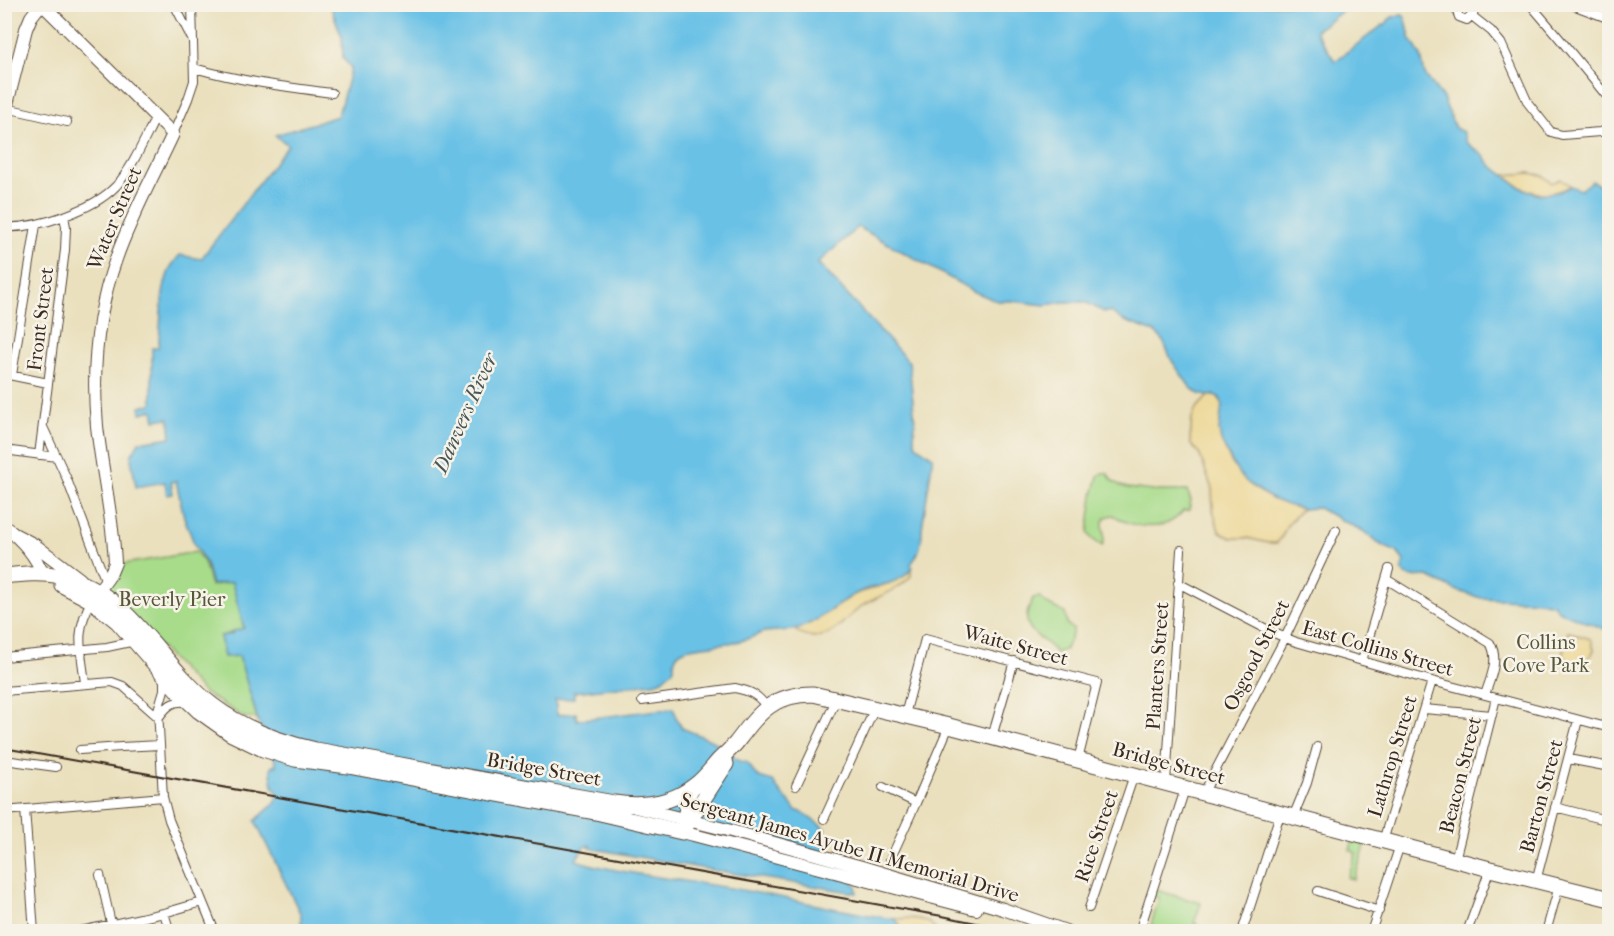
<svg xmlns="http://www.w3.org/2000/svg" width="1614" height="936" font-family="'IM FELL French Canon',serif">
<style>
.green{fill:#a8dc8b;stroke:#728354;stroke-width:1.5}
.sand{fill:#eeda9e;stroke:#94825e;stroke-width:1.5}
.water{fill:#69c1e6;stroke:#527682;stroke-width:1.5}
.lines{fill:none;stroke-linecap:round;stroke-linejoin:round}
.street-casing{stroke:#554536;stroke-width:10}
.secondary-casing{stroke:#554536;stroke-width:14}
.primary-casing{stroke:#554536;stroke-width:14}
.highway-casing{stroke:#554536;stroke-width:17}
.street{stroke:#fff;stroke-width:8}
.secondary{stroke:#fff;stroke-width:12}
.primary{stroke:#fff;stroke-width:12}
.highway{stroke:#fff;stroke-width:15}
.rail{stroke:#3b2a1e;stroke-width:2}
.labels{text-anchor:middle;stroke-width:5;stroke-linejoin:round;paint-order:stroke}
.street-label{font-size:20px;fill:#3b2a1e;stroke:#f7f3e8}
.park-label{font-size:20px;fill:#565639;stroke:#f7f3e8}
.water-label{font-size:21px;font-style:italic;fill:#49575a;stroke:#f7f3e8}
</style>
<rect width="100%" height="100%" fill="#f7f3e8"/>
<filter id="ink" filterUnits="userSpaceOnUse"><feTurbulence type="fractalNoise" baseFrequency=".0167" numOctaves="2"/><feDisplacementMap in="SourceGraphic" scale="12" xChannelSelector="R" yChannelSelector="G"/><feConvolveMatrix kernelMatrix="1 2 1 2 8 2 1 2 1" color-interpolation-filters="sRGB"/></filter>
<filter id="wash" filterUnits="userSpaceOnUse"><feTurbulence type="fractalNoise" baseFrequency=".008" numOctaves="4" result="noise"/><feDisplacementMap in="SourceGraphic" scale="24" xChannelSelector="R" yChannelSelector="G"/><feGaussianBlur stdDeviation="1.35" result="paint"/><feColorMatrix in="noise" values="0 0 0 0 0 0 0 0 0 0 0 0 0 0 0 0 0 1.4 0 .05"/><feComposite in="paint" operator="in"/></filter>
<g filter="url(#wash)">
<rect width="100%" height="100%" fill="#eae0bd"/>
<path class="green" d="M1102,473H1107L1113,481L1121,486L1128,488L1153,491H1187L1191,500L1189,510L1183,511C1166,533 1133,529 1113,515C1093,518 1110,533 1102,546L1092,539L1088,533L1093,495L1098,476Z
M196,552L204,562L211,586L232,582L244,629L220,636L224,657L239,656L257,718H245L204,693L106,590L118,565Z
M1040,597L1047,604L1065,613L1067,624L1073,629V632L1066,649L1056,653C1048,640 1025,634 1027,616C1027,610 1031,604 1033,598Z
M1353,840L1366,843L1354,880L1348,877L1356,853L1350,850Z
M1152,889L1201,903L1194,923L1197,924L1194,931L1149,932L1159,898L1150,895Z"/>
<path class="sand" d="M1529,173L1542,175L1552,183L1561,179L1571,186C1544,199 1526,194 1504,175Z
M1215,395C1227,403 1219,413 1220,425C1224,472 1258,499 1302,509L1288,524L1282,536L1277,543H1268L1247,538H1231L1219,531L1213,510L1212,489L1199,453L1191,445L1190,440L1192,418L1196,409L1208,396Z
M911,570V576C898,592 875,596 859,608C847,618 833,636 816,637C809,637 799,634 794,629L798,628L828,612L855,594L890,583L905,575Z
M1568,631L1572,632L1574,634L1591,639L1594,650C1588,665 1572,667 1562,655Z
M894,919C908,918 929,916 936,930L903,931L898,922Z"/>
<path class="water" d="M330,5H1351L1315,31L1335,61L1383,25L1385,26C1389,17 1393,16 1403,15L1406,19L1410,38L1421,56L1425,75L1443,98L1455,128L1463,132L1466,142L1484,156L1491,165L1518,186L1536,194L1559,192L1571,186L1580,190L1592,181L1603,188L1609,190V631L1558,611L1553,604L1539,601L1481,598L1458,591L1426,576L1410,577L1405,575L1402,570L1404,561L1397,552L1381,545L1363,531L1318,508L1302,509L1287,505L1272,499L1249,484L1238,473L1221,441L1219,430L1222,405L1220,398L1215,395L1208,396L1199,394L1190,387L1172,361L1162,339L1154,332L1122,320L1111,312H1104L1085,302H1064L1045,305L1012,301H997L975,292L858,227L818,263L909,362L915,422L914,438L916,445L933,457L922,528C922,542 920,553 911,564L912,567C905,583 879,585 864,590C840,599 821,622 796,629C786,632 775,630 764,632C758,634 753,637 747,639C739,642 729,643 720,644C709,646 694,646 684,650C676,653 673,660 674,669L661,681L653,683L574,692V698L555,700L557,715L576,713L577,720L674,708L676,717L682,728L715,742L739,761L746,762L751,767L754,773L759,777L773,781C777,792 789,799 795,810L801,812L826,829L821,836L828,842L825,849L856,885L857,893L706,869L590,848V845L583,848L576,860C589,865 603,867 616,870C654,877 692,882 730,888C785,897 839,911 894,919L898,922L903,931H306L301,922V915L255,821L276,802L278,793L273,787C273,780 270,774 271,767L276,765L271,746L259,724L239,656L224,657L220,636L232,634V632L244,628L232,582L212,585L206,563L195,546L184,517L176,481L171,482L173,494L167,495L165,482L136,487L131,459L132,454L139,442L171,437L169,418L155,420L153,410L141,413L140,407L152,404V348H158C162,323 159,296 169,271C171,265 176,260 180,255L201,259L288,145L275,135L335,117L338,115L351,68L343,58L342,37Z"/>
</g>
<g filter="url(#ink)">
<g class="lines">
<g class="street-casing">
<path id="street" d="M174,4L192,39
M1459,4C1456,9 1457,13 1459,17L1467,20L1473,14L1474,10L1470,4
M1530,4L1559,38L1610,100
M1570,4L1610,19
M1472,16L1491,31L1501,43L1528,103L1551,132L1562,135L1600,132L1610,129
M194,68C240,81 285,87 332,93
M6,108L67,122
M173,134L188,99L194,81L192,4
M4,227C37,229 93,210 116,186C133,167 144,140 156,117
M4,374L48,383
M12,375L36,225
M43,427L66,477L106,582
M4,450L57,457
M39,455L65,250L66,227L64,216
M1386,579L1490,643C1500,659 1490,679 1485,695
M1178,583L1274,633L1296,642L1432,681L1610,728
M4,657L107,647L135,641
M1362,661L1389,569
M164,675V690L158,710L163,797L169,820L215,932
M85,683C81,650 74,631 92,600
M4,691L112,682L123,686L158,717
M642,701L735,688C750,691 759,695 767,708
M1424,709L1492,715
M905,715L925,639L1097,683L1078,760
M159,717C167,706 173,700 187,702
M992,737L1014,661
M80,750L121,747L160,745
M1568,759L1610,767
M4,760L56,767
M1166,783L1181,550
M796,786L837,698
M883,787L916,803
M1203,794L1285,638L1336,530
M1555,807L1610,821
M25,809L34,932
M4,811L163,797
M1293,817L1307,783L1317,747
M824,819L875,708
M1383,841L1432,681
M890,860L916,803L949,726
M1455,860L1496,698
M100,875L111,923
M1536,881L1578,720
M1318,891L1379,911
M1089,908L1134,775
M164,913L170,932
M76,932L164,913L202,902
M1139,932L1185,789
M1242,932L1280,814
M1371,932L1400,845
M1467,932L1490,869
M1546,932L1559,886"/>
</g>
<g class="secondary-casing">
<path id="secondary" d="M42,4L173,134C154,175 131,216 116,259C97,312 92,371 97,426C102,472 113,517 115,563L110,575L98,592
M4,116L26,29L31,17L41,4
M4,526C21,539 36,555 43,575
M14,534L35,545L80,579"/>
</g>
<g class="primary-casing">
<path id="primary" d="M694,787L686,802L682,832L976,909
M635,807L720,828L862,867L1003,909L1066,931"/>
</g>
<g class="highway-casing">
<path id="highway" d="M4,576C22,574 42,572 60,576C129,590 160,665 212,705C242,728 279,742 316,750L614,803C641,807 671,804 694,786C704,779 711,769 719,760C725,754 731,749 736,743C759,713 772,694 813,694L949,726L1490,869L1610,899
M62,585L92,601L118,622L179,692L199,711L230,733L263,749L295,759L348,766L600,813L682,832L726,764"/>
</g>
<use href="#street" class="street"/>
<use href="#secondary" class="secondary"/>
<use href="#primary" class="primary"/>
<use href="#highway" class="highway"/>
<path class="rail" d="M4,748L942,916L1020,932"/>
</g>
</g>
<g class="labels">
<g class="street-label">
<text transform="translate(114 218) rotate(-67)" y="7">Water Street</text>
<text transform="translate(40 319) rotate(-83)" y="7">Front Street</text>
<text transform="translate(1016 645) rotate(15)" y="7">Waite Street</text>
<text transform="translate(1378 648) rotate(16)" y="7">East Collins Street</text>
<text transform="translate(1256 655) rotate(-63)" y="7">Osgood Street</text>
<text transform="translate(1157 666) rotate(-86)" y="7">Planters Street</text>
<text transform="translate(1392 756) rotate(-73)" y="7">Lathrop Street</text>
<text transform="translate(1169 763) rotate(15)" y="7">Bridge Street</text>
<text transform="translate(544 769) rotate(10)" y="7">Bridge Street</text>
<text transform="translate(1460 775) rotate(-76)" y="7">Beacon Street</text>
<text transform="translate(1541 796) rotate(-75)" y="7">Barton Street</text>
<text transform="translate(1096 836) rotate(-71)" y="7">Rice Street</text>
<text transform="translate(850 847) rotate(16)" y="7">Sergeant James Ayube II Memorial Drive</text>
</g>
<g class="park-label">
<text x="172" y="606">Beverly Pier</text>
<text x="1546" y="649">Collins<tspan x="1546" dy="23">Cove Park</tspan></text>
</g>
<g class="water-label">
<text transform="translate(465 413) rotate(-66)" y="7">Danvers River</text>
</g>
</g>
<rect width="1614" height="936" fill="none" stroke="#f7f3e8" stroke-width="24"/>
</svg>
